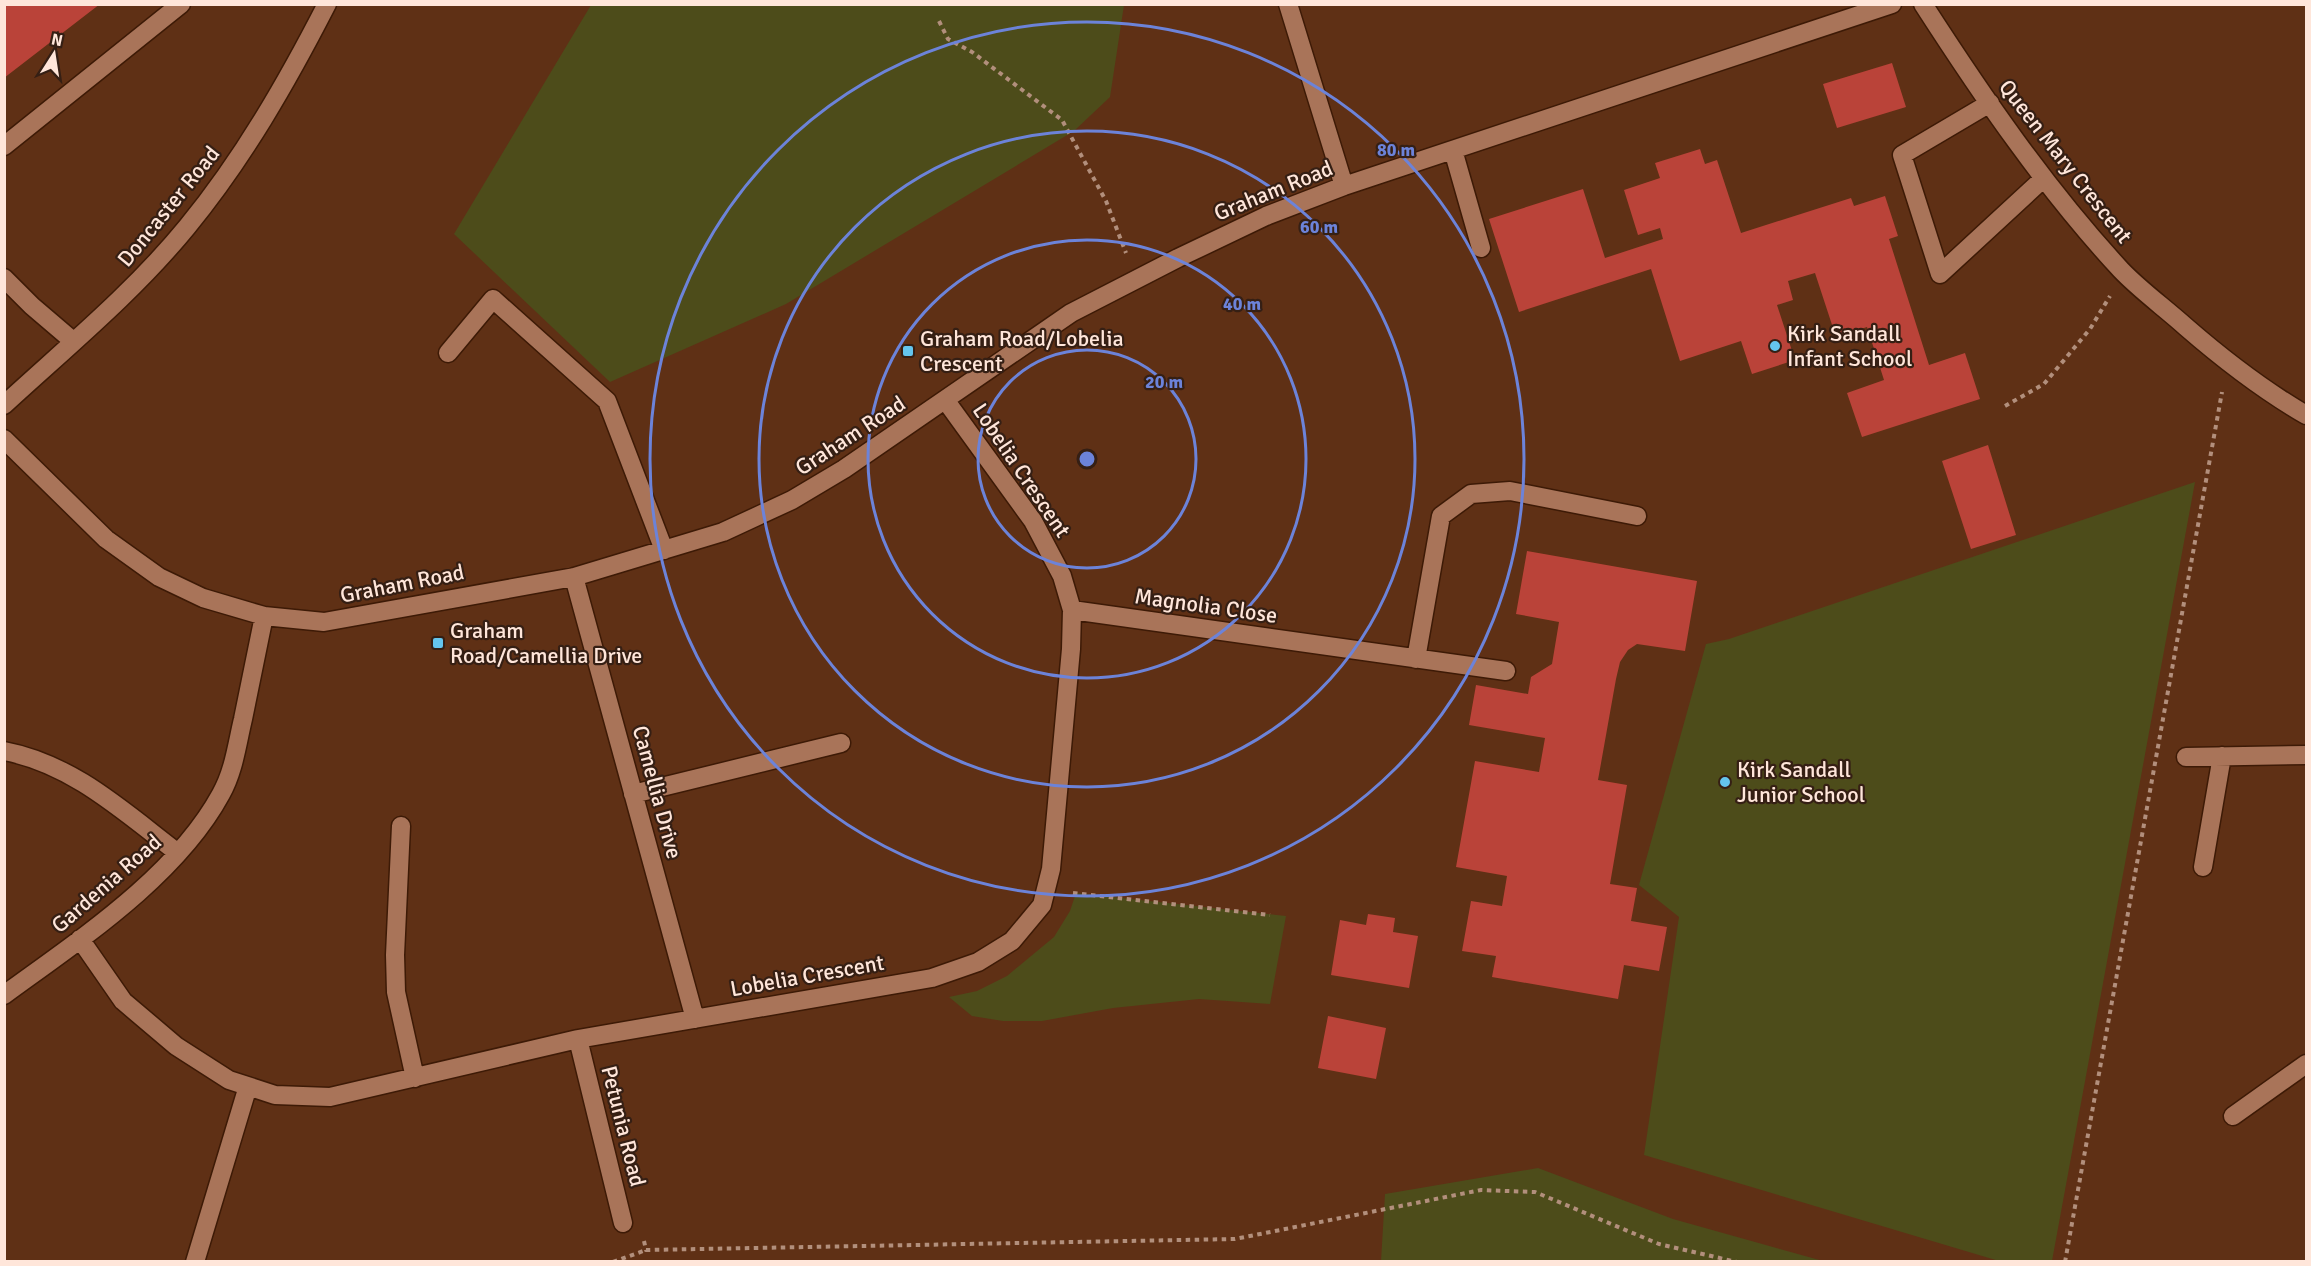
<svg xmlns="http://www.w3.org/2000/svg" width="2311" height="1266" font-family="Signika,sans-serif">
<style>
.green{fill:#4d4c1a}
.building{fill:#ba4339}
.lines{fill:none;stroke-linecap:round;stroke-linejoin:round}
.minor-casing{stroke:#3d1a06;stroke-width:21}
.path{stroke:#b28f7c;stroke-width:4;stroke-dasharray:4.5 4.5;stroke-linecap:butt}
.minor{stroke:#a97459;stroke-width:18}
.ring{fill:none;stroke:#6c83d9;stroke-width:3}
.poi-dot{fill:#64c5ee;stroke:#351f14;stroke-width:2}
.labels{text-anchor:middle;stroke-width:4.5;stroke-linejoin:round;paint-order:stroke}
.street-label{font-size:22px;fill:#ffe6da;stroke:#351f14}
.poi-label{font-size:22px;fill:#ffe6da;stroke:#351f14;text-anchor:start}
.centre{fill:#6c83d9;stroke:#351f14;stroke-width:3}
.ring-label{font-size:18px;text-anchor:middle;font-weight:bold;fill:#6c83d9;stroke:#351f14;stroke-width:4.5;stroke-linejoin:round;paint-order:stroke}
</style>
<rect width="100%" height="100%" fill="#5f3015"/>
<path class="green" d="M591,5V4L1124,5L1110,97L1074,131L786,304L610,382L454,234Z
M2195,482L2052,1261H1999L1644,1155L1679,917L1639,885L1706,644L1729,639Z
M1076,893L1286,916L1270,1004L1199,999L1113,1008L1042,1021H1003L972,1016L949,997L977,991L1007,976L1054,937L1070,911Z
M1538,1168L1673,1219L1823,1261H1381L1385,1194Z"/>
<path class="building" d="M4,4H100L4,78Z
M1892,63L1906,107L1837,128L1823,84Z
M1700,149L1705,164L1717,160L1741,233L1851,198L1854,206L1885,196L1898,236L1889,239L1929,365L1965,353L1980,399L1862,437L1847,393L1884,380L1867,327L1836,337L1815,273L1788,281L1793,300L1777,305L1795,360L1752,374L1741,341L1680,361L1651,269L1519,312L1489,219L1583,189L1605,258L1663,239L1660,228L1638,235L1624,190L1660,178L1655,163Z
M1988,445L2016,535L1971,549L1942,461Z
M1527,551L1697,581L1685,651L1637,644L1628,650L1620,662L1616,679L1598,780L1627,785L1610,884L1637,888L1631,921L1667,927L1659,971L1624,965L1618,999L1492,977L1496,956L1462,951L1471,901L1502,906L1507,876L1456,867L1475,761L1539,772L1545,738L1469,725L1476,685L1528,694L1531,677L1552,664L1559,622L1516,614Z
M1368,914L1395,918L1393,932L1418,936L1409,988L1331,975L1340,920L1366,925Z
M1328,1016L1386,1028L1376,1079L1318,1068Z"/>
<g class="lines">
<g class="minor-casing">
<path id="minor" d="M1288,4L1344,186
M1923,4C1983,97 2046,189 2121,270C2140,290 2165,308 2186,327C2224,360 2263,390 2306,415
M1990,103L1902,155L1940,274L2044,178
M4,146L181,4
M1453,150L1481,248
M4,278L32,306L73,341
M448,353L493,299L607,401L664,550
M4,405C67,347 133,293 187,227C243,159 287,82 327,4
M4,439L106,539L159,577L203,598L264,616L324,622L574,577L723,532L792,500L844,469L1071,313L1178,258L1266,216L1344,186L1892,4
M574,577L695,1019
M1072,610L1506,671
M1416,659L1441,516L1471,494L1510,491L1637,516
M4,751C73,764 124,812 178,853
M2186,757L2306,755
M633,794L841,743
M401,826L395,955L396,992L415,1078
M2203,867L2222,756
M80,939L123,1001L176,1046L229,1080L275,1095L330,1097L578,1039L932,978L978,962L1012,941L1042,905L1051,869L1071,649L1072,610L1062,576L1033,521L946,401
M4,995C79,940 176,877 221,794C234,771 237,744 243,719C250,685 257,651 264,616
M578,1039L623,1223
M2233,1116L2306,1064
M195,1262L248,1086"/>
</g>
<path class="path" d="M939,21L948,39L972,52L1062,120L1106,201L1126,253
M2005,406L2044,384L2090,329L2110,296
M1073,893L1270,915
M644,1241L646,1250L1235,1239L1481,1190L1535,1192L1659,1244L1737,1262
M613,1262L646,1250
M2065,1262L2222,392"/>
<use href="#minor" class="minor"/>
</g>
<g class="ring">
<circle cx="1087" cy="459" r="109"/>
<circle cx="1087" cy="459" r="219"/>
<circle cx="1087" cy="459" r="328"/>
<circle cx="1087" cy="459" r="437"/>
</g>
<g class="poi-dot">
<circle cx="1775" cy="346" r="6"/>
<rect x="902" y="345" width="12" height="12" rx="3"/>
<rect x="432" y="637" width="12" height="12" rx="3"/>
<circle cx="1725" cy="782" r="6"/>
</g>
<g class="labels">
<g class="street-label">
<text transform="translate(2066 161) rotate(52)" y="8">Queen Mary Crescent</text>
<text transform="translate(1273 190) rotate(-22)" y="8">Graham Road</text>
<text transform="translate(168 206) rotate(-51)" y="8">Doncaster Road</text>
<text transform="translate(850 435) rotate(-33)" y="8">Graham Road</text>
<text transform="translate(1022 470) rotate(56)" y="8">Lobelia Crescent</text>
<text transform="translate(402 583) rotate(-11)" y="8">Graham Road</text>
<text transform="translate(1206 605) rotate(8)" y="8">Magnolia Close</text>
<text transform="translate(658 792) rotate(75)" y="8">Camellia Drive</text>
<text transform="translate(106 883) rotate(-41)" y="8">Gardenia Road</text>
<text transform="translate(807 975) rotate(-10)" y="8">Lobelia Crescent</text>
<text transform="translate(624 1126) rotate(76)" y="8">Petunia Road</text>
</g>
<g class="poi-label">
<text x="1787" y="341">Kirk Sandall<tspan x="1787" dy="25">Infant School</tspan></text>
<text x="920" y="346">Graham Road/Lobelia<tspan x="920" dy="25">Crescent</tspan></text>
<text x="450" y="638">Graham<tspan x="450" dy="25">Road/Camellia Drive</tspan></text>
<text x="1737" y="777">Kirk Sandall<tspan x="1737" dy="25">Junior School</tspan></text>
</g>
</g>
<circle cx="1087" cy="459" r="9" class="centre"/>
<g class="ring-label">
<text x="1396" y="156">80 m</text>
<text x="1319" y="233">60 m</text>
<text x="1242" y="310">40 m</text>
<text x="1164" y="388">20 m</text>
</g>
<rect width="2311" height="1266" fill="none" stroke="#ffe6da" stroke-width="12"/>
<g transform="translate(54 54) rotate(12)" stroke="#351f14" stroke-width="4.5" paint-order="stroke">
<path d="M0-4.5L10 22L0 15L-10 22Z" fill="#ffe6da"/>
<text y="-9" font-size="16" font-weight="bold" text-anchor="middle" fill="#ffe6da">N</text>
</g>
</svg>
